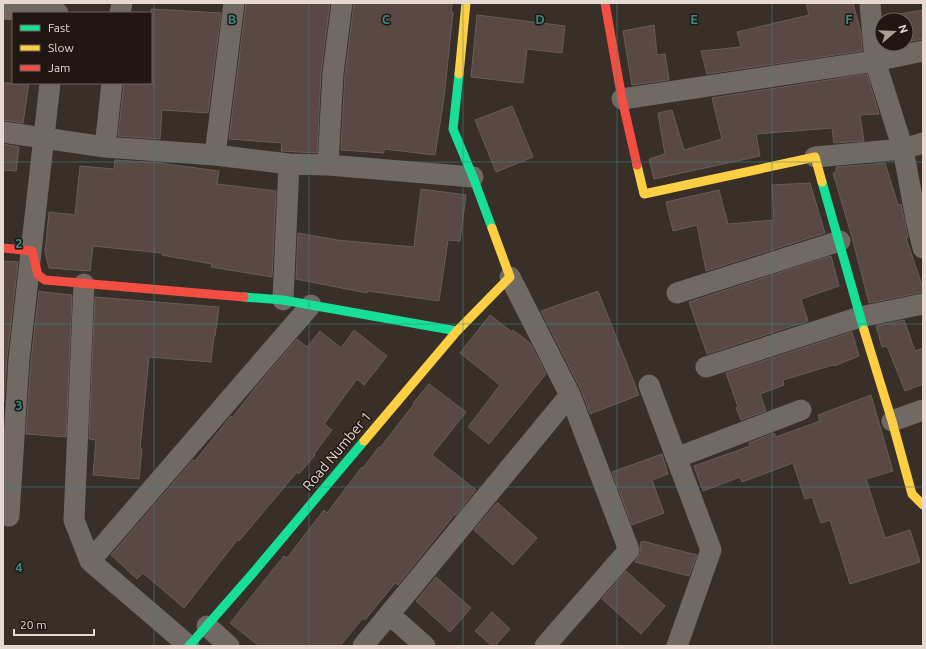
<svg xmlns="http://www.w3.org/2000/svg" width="926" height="649" font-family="Ubuntu,sans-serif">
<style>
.building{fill:#594844;stroke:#675d5a}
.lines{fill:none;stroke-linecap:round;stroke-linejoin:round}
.street{stroke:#716964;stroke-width:21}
.fast{stroke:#16e098;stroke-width:9}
.slow{stroke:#ffcf43;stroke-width:9}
.jam{stroke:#f24e42;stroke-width:9}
.grid{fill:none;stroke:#3a8a82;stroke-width:1;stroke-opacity:0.55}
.labels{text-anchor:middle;stroke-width:3;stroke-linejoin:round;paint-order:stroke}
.street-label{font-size:14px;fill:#e5d9d1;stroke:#201712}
.grid-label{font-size:13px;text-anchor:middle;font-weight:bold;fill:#3a8a82;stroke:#201712;stroke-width:3;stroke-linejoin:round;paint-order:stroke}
</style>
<rect width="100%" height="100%" fill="#392f29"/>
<path class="building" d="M246,3H330L321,72L317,153L281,151L282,143L229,139Z
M354,3H452L451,12H453L444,98L435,155L384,149V153L341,150L345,74Z
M806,3H853L861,33L862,51L707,74L701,51L741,47L737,32L809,15Z
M151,9L221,13L208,113L162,110L160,139L118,136L124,83H151Z
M923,10V39L906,42V20H900L899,14Z
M477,15L565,26L562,53L527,49L523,83L471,77Z
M654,25L657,55L665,54L669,80L632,85L623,31Z
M867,74L879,114L860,115L864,141L834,143L832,128L756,134L760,156L654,179L649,159L665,154L658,113L672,110L684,150L722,139L712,98Z
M3,83H29L23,123L3,120Z
M512,106L533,157L496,172L475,120Z
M3,144L19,147L16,171L3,170Z
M115,160L159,163L219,171L217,184L276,191L272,277L211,267L212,264L162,255V253L93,246L90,271L49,268L45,251L49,212L75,215L80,166L114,169Z
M885,163L898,205L901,204L908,237L906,238L923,288V292L869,303L852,237L833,173L836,172V167Z
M810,183L825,233L706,271L697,225L673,231L666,202L719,190L728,224L774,220L772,185Z
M421,189L466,195L460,241L448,240L439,301L390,294L367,291V293L296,279L298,233L337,240L414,247Z
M831,256L839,286L801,299L808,321L707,354L689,302Z
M3,261L18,262L7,358L4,402H3Z
M39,291L44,292L72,295L66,437L26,434L31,360Z
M598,291L639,395L590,414L581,390L541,311Z
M95,297L219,307L215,336H214L211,362L149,357L140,449H142L139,479L93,475L96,440L89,439Z
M490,315L512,332L513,330L530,343L546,374L489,444L468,427L500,385L460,353Z
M904,320L915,351L923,348V384L905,391L887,346L882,347L876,326Z
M354,330L387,356L364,385L357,379L324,424L332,430L314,454L315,455L299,474L297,472L239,541L238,539L184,608L143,573L137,579L111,555L193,460L195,461L231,416L232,418L256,387L297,339L307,347L320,331L341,348Z
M852,332L859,356L834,366L833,365L783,380L784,385L760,394L766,411L741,420L736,408L738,407L726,373Z
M429,384L466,412L432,455L476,490L456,515L455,514L398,585L395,583L365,620L363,618L340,646H259L230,623L284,556L287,558L324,510L327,513L362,467L363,468L379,447L380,448L414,404L413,403Z
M871,395L893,471L866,479L885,538L910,530L920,562L850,584L830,520L821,523L812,497L805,499L793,463L742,482L740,477L703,491L694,466L750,446L749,443L774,433L776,437L820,421L818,415Z
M662,454L668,474L652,480L664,513L632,525L612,472Z
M498,503L537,538L513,565L474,530L495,505Z
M642,541L697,555L689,576L635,562L641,552L640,544Z
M626,571L665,606L641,634L602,599Z
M436,577L471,608L450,632L416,601Z
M492,612L510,629L495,646H492L475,631Z"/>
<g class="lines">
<path class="street" d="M870,3L875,61L903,149L916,219L923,248
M3,9L58,13
M120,13L122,3
M622,99L875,61L923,51
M3,132L105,147L215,155L289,164L328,165L473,177
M105,147L112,83
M215,155L234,3
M815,157L903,149L923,143
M328,165L333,73L342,3
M510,277L570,395L629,550L545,646
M84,284L74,520L90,561L189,646
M677,293L840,241
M283,300L289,164
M706,367L860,317L923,304
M649,385L711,550L677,646
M892,421L923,410
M676,458L801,410
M3,514L9,516L19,359L50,83
M90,561L311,305
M389,614L425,646
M207,626L229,646
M363,646L570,395"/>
<path class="fast" d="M459,74L453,129L473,177L492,228
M822,182L864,330
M244,297L283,300L457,331
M189,646L253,573L364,441"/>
<path class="slow" d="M459,74L466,3
M637,165L644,194L815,157L822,182
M864,330L892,421L912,494L923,505
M364,441L457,331L510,277L492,228"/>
<path class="jam" d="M605,3L622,99L637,165
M3,248L32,251L38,275L45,280L244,297"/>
</g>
<path class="grid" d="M154,3V646M309,3V646M463,3V646M617,3V646M772,3V646M3,162H923M3,324H923M3,487H923"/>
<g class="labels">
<g class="street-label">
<text transform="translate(337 451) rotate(-50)" y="5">Road Number 1</text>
</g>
</g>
<g class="grid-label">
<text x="232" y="24">B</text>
<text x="386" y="24">C</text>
<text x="540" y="24">D</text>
<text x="694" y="24">E</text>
<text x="849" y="24">F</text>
<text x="19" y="248">2</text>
<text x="19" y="410">3</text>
<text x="19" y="572">4</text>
</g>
<rect width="926" height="649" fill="none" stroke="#e5d9d1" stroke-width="8"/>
<rect x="12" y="12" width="140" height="72" fill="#201712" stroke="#6f655e"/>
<rect x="20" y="25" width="20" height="6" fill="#16e098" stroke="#6f655e"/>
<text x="48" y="32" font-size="12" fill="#e5d9d1">Fast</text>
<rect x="20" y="45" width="20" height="6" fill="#ffcf43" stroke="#6f655e"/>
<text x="48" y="52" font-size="12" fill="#e5d9d1">Slow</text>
<rect x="20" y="65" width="20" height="6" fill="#f24e42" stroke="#6f655e"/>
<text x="48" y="72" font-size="12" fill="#e5d9d1">Jam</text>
<g transform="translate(894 32) rotate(71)"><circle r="19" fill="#201712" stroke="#6f655e"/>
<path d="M0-3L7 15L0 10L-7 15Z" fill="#a99e96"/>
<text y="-6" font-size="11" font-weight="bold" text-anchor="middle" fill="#e5d9d1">N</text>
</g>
<path d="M14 629v6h80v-6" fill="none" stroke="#e5d9d1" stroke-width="2"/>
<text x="20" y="629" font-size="12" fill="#e5d9d1" stroke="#201712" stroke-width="3" paint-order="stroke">20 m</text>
</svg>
